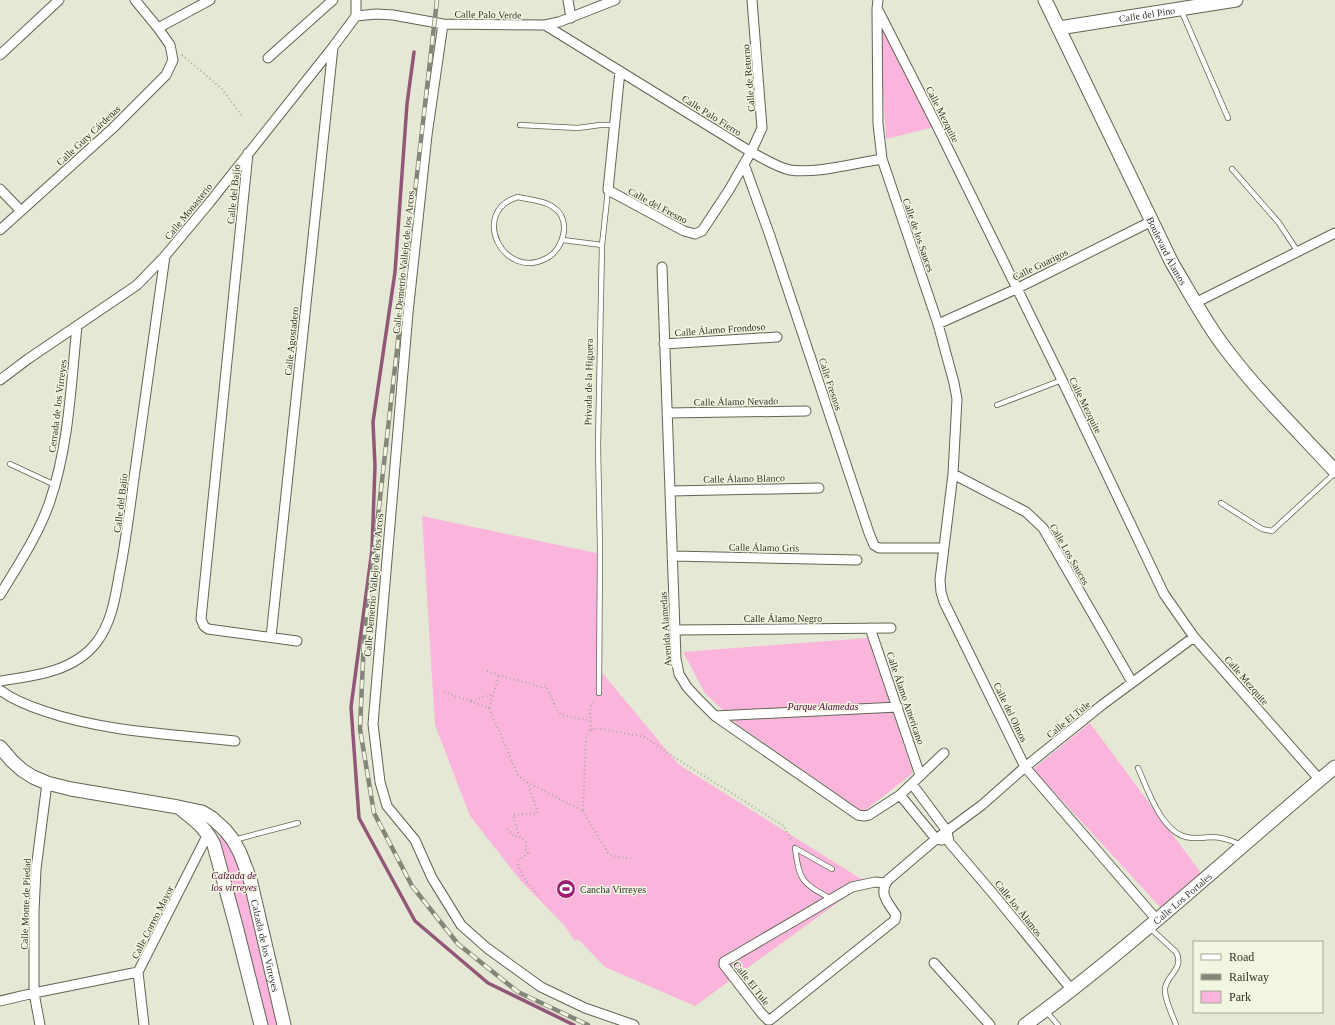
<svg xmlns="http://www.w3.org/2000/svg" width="1335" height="1025" font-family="'Times New Roman',serif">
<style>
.green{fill:#fbb5dd}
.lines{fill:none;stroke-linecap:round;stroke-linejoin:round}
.stream{stroke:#925778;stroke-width:3.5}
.lane-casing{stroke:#616553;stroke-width:6}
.street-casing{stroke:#616553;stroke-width:11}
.secondary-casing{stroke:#616553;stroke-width:15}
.path{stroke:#a7ab9b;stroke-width:2;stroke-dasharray:1 3;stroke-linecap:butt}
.lane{stroke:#fff;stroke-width:4.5}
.street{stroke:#fff;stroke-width:9}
.secondary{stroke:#fff;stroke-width:13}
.rail-casing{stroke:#838679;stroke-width:4.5}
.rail{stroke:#f1f6e1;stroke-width:3;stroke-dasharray:9;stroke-linecap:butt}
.labels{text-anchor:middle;stroke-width:3;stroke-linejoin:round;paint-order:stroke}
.street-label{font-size:10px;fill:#30322a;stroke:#f1f6e1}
.park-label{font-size:10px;font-style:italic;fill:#54023c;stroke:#f1f6e1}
.poi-label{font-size:10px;fill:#30322a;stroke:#f1f6e1;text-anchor:start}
</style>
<rect width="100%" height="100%" fill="#e4e8d4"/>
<path class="green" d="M879,18L934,127L886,139Z
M422,516L601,554L599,669L678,764L866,882L695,1006L605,967L578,939L575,941L564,925L521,881L470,816L435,725Z
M868,638L913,773L863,812L737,724L705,693L683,652Z
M1090,723L1201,873L1161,908L1033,769Z
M223,833L236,851L282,1025H258L211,845Z"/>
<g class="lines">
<path class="stream" d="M414,52L407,104L395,272L373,422L375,466L372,550L351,707L359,818L415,921L488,983L574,1025"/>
<g class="lane-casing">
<path id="lane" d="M1181,10L1228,118
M520,125L578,128L600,125H615
M1232,169L1279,223L1298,252
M518,197C529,200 544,200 553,207C572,219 564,249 547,258C503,282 469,211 518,197Z
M563,240L602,245
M997,405L1062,380
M10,464L55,485
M1221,503L1262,529L1272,531L1335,473
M599,693L600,549L598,446L602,245L608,190
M1138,768C1147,788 1161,831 1186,837C1194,839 1203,838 1211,837C1222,837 1231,840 1241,845
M234,840L298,823
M795,848C800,882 801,882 831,899
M795,848L832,869
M1150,928L1176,952C1185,969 1166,975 1165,989C1164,999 1173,1016 1176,1025
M1046,1011L1058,1025"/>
</g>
<g class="street-casing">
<path id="street" d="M356,0V16
M568,0L571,18
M878,0L877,9L878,124L882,159L938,324L954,383L957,399L953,474L940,580L941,592L944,602L1025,767L1157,920
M879,12L936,124L1062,380L1164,594L1194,637L1320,780
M356,16L376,14L393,15L443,24L545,25L559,22L615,0
M443,24L427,135L408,313L373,724L380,782L387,806L415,840L432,878L461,925L487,948L541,987L585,1008L634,1025
M545,25L751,152C763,158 776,167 790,170C817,174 855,163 882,159
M158,28L210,0
M0,55L59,0
M268,58L333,0
M620,71L608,190L684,231L695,234L702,231L729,190L751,152L762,128L752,0
M248,153L201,619L204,626L208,629L297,641
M744,164L769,233L869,533L874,545L879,548H944
M0,189L21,211
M0,230L113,128L166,75L173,60L170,45L158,28L135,0
M662,267L676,659L679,674L687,687L699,700L715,716L858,815L864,816L869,815L900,795L944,753
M1195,303L1335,233
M938,324L1016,289L1152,221
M664,344L777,337
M0,380L28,359L137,285L165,256L210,202L333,47L356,16
M667,413L806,411
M953,474L1026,512L1043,528L1132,682
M671,491L819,488
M672,556L857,560
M0,595C18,565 39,534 50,501C69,445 71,384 77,326
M870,628L920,775
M675,630L891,628
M271,637L333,47
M0,681C34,676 73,672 96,643C111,624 115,599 119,576C126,541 130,506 135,471C145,400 155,328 165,256
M0,690C13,700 29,706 44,711C105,732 171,734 235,741
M715,716L898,707
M912,784L947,831L949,842L995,896L1071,989
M900,795L936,839L942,840
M886,883L875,882L852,887L724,962V965L762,1014L768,1020H770L895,920L896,915C888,902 878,894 888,880L936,839L982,805L1025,767L1102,705L1194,637
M934,963L990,1025
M0,1001L34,993L138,972
M40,1025L34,993V911L36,869L47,783
M144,1025L138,972L208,834"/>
</g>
<g class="secondary-casing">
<g id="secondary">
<path id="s1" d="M1045,0L1172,263C1189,291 1205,322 1225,348C1258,392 1298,431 1335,471"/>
<path id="s2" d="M1059,28L1236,0"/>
<path id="s3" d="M0,747L12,761L22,770L33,777L47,783L71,789L178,807L202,812L212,818L225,830L233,840L240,853L250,879L284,1025"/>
<path d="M181,809C196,821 206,828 214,845L236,926L261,1025"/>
<path id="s4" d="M1025,1025C1133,946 1232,853 1335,767"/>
</g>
</g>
<path class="path" d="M182,55L222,89L242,116
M487,671L499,675L541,687L546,686L556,708L561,715L591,721
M444,692L489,708L518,775L527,782L538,813L513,815L519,836
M471,701L493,694
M489,708L499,675
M591,730L590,707L595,699
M527,782L583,811L586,736L591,730L596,728L645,737L677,759L784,826L792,842
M583,811L608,853L613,856L633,859
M507,829L515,837L519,836L526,842V850L528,853L518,861C518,874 530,885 538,895"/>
<use href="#lane" class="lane"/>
<use href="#street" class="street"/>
<use href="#secondary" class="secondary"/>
<g class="rail-casing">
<path id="rail" d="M437,0L364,638L360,729L374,813L412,886L458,944L518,992L588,1025"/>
</g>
<use href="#rail" class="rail"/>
</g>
<defs>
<g id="stadium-disc" transform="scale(1)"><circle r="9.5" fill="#9b1e74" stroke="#f1f6e1"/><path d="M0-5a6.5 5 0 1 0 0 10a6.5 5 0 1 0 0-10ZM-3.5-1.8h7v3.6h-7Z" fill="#fff"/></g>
</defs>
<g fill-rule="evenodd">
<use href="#stadium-disc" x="566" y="889"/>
</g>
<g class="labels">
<g class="street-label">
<text transform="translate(488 14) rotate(1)" y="4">Calle Palo Verde</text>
<text dy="4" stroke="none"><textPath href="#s2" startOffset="89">Calle del Pino</textPath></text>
<text transform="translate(748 78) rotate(-95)" y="4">Calle de Retorno</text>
<text transform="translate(943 114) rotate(63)" y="4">Calle Mezquite</text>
<text transform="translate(712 115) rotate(32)" y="4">Calle Palo Fierro</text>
<text transform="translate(88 135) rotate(-43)" y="4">Calle Guty Cárdenas</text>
<text transform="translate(233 194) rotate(-84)" y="4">Calle del Bajío</text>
<text transform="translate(658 205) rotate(28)" y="4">Calle del Fresno</text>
<text transform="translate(188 211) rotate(-51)" y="4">Calle Monasterio</text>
<text transform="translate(919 235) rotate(71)" y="4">Calle de los Sauces</text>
<text dy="4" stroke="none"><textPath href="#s1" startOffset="279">Boulevard Álamos</textPath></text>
<text transform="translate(403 262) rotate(-84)" y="4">Calle Demetrio Vallejo de los Arcos</text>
<text transform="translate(1040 264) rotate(-26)" y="4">Calle Guarigos</text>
<text transform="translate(720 329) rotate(-4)" y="4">Calle Álamo Frondoso</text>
<text transform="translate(291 341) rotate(-84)" y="4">Calle Agostadero</text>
<text transform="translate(588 382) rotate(-89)" y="4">Privada de la Higuera</text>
<text transform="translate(831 384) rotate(72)" y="4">Calle Fresnos</text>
<text transform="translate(736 401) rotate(-1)" y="4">Calle Álamo Nevado</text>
<text transform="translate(1086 405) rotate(64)" y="4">Calle Mezquite</text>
<text transform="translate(57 406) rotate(-83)" y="4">Cerrada de los Virreyes</text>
<text transform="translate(744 478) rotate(-1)" y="4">Calle Álamo Blanco</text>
<text transform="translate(120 503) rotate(-83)" y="4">Calle del Bajío</text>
<text transform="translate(764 547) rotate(1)" y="4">Calle Álamo Gris</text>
<text transform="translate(1070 554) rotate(60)" y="4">Calle Los Sauces</text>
<text transform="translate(373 585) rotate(-85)" y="4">Calle Demetrio Vallejo de los Arcos</text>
<text x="783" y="622">Calle Álamo Negro</text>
<text transform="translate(665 629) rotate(-94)" y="4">Avenida Alamedas</text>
<text transform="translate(1247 680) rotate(49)" y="4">Calle Mezquite</text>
<text transform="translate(906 698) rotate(71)" y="4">Calle Álamo Americano</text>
<text transform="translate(1011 712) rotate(64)" y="4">Calle del Olmos</text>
<text transform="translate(1068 719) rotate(-39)" y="4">Calle El Tule</text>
<text dy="4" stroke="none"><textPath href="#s4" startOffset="202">Calle Los Portales</textPath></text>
<text transform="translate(25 904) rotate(-88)" y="4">Calle Monte de Piedad</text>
<text transform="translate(1019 908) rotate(51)" y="4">Calle los Álamos</text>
<text transform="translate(152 922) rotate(-63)" y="4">Calle Correo Mayor</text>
<text dy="4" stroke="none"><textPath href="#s3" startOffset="371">Calzada de los Virreyes</textPath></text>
<text transform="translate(752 983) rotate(52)" y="4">Calle El Tule</text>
</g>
<g class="park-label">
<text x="823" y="710">Parque Alamedas</text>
<text x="234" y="879">Calzada de<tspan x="234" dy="12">los virreyes</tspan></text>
</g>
<g class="poi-label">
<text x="580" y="893">Cancha Virreyes</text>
</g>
</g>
<rect x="1193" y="941" width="130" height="72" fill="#f1f6e1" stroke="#a4a898"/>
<rect x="1201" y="954" width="20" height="6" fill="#ffffff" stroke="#a4a898"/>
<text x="1229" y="961" font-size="12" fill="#30322a">Road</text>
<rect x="1201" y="974" width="20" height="6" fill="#838679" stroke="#a4a898"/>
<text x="1229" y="981" font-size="12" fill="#30322a">Railway</text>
<rect x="1201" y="991" width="20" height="12" fill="#fbb5dd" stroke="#a4a898"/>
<text x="1229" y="1001" font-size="12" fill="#30322a">Park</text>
</svg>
